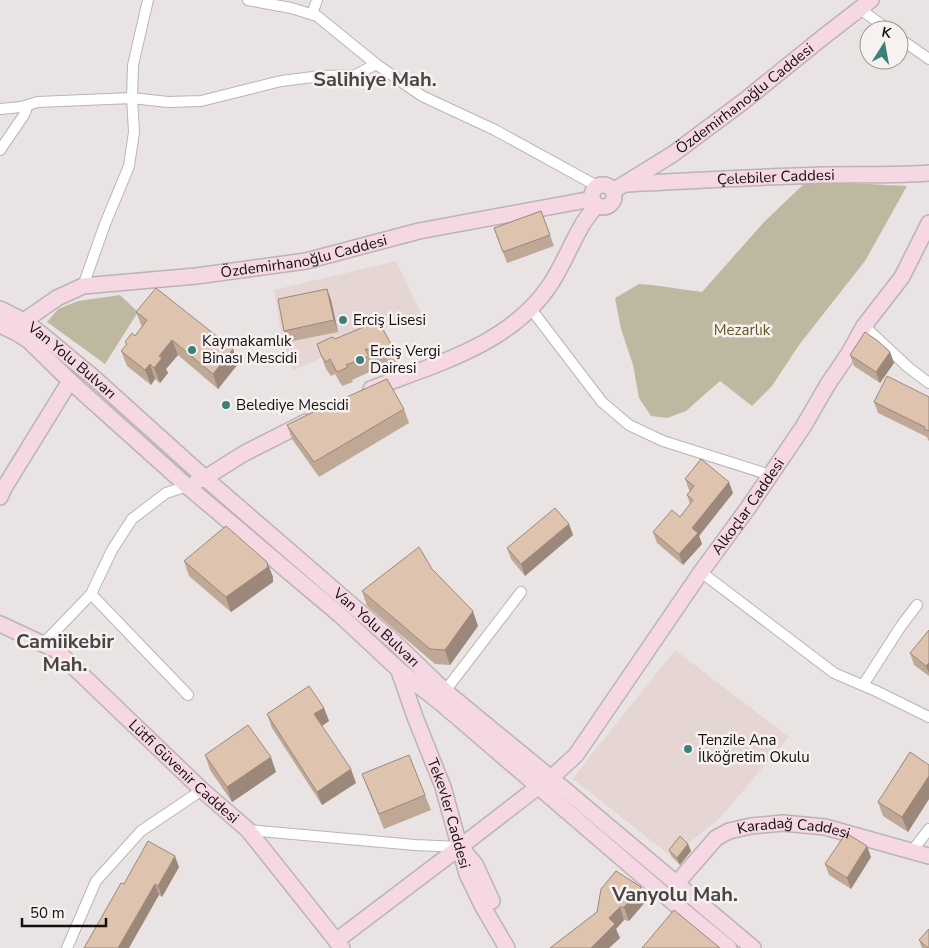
<svg xmlns="http://www.w3.org/2000/svg" width="929" height="948" font-family="'Nunito Sans',sans-serif">
<style>
.built{fill:#e5d6d4}
.green{fill:#bfb8a1}
.lines{fill:none;stroke-linecap:round;stroke-linejoin:round}
.street-casing{stroke:#bab4b3;stroke-width:12}
.secondary-casing{stroke:#bab4b3;stroke-width:18}
.street{stroke:#fff;stroke-width:10}
.secondary{stroke:#f5d8e3;stroke-width:15}
.wall{fill:#bfa896}
.shaded-wall{fill:#9b887a}
.building{fill:#dec3af;stroke:#9b887a}
.poi-dot{fill:#3a817a;stroke:#f7f1f0;stroke-width:2}
.labels{text-anchor:middle;stroke-width:5;stroke-linejoin:round;paint-order:stroke}
.street-label{font-size:15px;fill:#110f0f;stroke:#f7f1f0}
.poi-label{font-size:15px;fill:#110f0f;stroke:#f7f1f0;text-anchor:start}
.park-label{font-size:15px;fill:#645423;stroke:#f7f1f0}
.district-label{font-size:20px;font-weight:bold;fill:#4a4545;stroke:#f7f1f0}
</style>
<rect width="100%" height="100%" fill="#e9e4e3"/>
<path class="built" d="M396,261L421,313L292,371L280,327L274,290Z
M675,650L789,737L718,820L685,846L682,843L672,857L573,779L587,760Z"/>
<path class="green" d="M807,181L907,186L865,261L799,345L772,386L752,406L720,381L686,411L667,418L651,416L639,398L633,365L621,329L615,298L639,284L652,285L702,292L764,222Z
M120,295L138,312L105,364L47,322L58,309L78,301Z"/>
<g class="lines">
<g class="street-casing">
<path id="street" d="M248,0L291,8L317,16L376,64L422,96L495,130L597,186
M860,9L889,30
M312,14L317,0
M899,38L929,59
M0,109L21,107L38,102L132,98L168,102L201,101L281,81L321,76L356,75L376,64
M0,150L24,115L28,105
M83,286L105,224L129,166L134,132L132,98L133,65L148,0
M531,309L602,402L629,425L663,441L770,475
M864,326L909,368L929,383
M701,572L834,673L876,691L929,717
M91,594L188,695
M43,644L91,594L112,550L132,519L166,493L187,486
M863,685L901,626L917,605
M445,691L521,592
M248,830L415,845L460,847
M912,851L929,829
M67,948L96,881L141,831L202,790"/>
</g>
<g class="secondary-casing">
<g id="secondary">
<path id="s1" d="M626,184C691,181 756,177 822,175C857,174 893,176 929,173"/>
<circle cx="603" cy="196" r="11"/>
<path id="s2" d="M613,191L673,154L744,101L822,38L871,0"/>
<path id="s3" d="M0,309L24,321L40,333L93,377L205,478L391,639L445,691L551,778L753,948"/>
<path id="s4" d="M24,321L57,298L83,286L196,276L306,261L419,231L592,199"/>
<path d="M0,325L17,333L29,341L70,381L187,486L340,615L399,670L442,704L675,904L729,948"/>
<path d="M371,389C435,364 510,345 550,285C562,267 570,246 581,227C585,219 591,212 597,205"/>
<path d="M197,481L205,478L243,454L306,422"/>
<path d="M0,497L4,488L70,381"/>
<path id="s5" d="M0,624L56,650L202,790L248,830L342,948"/>
<path id="s6" d="M399,671L415,717L443,787L467,874L483,907L507,948"/>
<path d="M461,848L475,864L492,901"/>
<path id="s7" d="M677,883L716,838L729,831L751,826L783,823L825,827L929,856"/>
<path id="s8" d="M336,941L460,847L539,786L551,778L576,755L701,572L748,508L803,427L828,384L849,353L864,326L902,277L929,223"/>
</g>
</g>
<use href="#street" class="street"/>
<use href="#secondary" class="secondary"/>
</g>
<path class="wall" d="M541,211L554,246L507,263L494,228Z
M327,289L331,300L338,332L288,342L284,331Z
M136,312L233,349L238,364L218,389L178,355L166,369L168,373L160,383L155,379L151,385L127,366L121,351L126,345L125,342L135,336L142,327Z
M335,339L392,346L397,361L388,366L372,364L374,370L352,380L353,382L342,386L335,374L331,376L326,369L317,344Z
M890,352L894,363L880,383L854,366L850,355Z
M929,397V441L928,440L927,437L878,413L874,402Z
M404,409L409,423L319,477L292,439L287,425Z
M685,479L733,493L699,536L702,544L683,565L657,543L653,532L680,517L690,504L687,495L690,491L689,490Z
M569,524L573,535L525,576L511,559L507,548Z
M184,561L267,562L273,577V582L231,612L189,576Z
M432,569L478,626L450,665L435,664L367,606L362,591Z
M929,630V676L914,665L910,653Z
M324,708L329,721L322,726L356,783L322,805L272,728L267,714Z
M205,755L276,772L232,802L210,770Z
M929,765V799L908,832L883,816L878,802Z
M362,774L425,795L431,810L384,829Z
M688,844L691,851L680,865L672,857L669,850Z
M871,857L851,889L829,875L825,864Z
M179,867L162,897L159,895L124,884Z
M646,901L629,921L624,920L616,929L620,938L609,948H550L597,912Z
M919,940L929,948H922Z"/>
<path class="shaded-wall" d="M327,289L331,300L338,332L334,320Z
M172,340L178,355L166,369L168,373L160,383L154,368L159,356Z
M233,349L238,364L218,389L213,374Z
M890,352L894,363L880,383L876,372Z
M150,364L155,379L151,385L145,370Z
M729,482L733,493L699,536L702,544L683,565L679,554L692,528Z
M569,524L573,535L525,576L521,564Z
M267,562L273,577V582L231,612L226,597Z
M473,611L478,626L450,665L445,650Z
M929,663V673L926,666Z
M324,708L329,721L319,728L314,714Z
M271,757L276,772L232,802L227,787Z
M351,769L356,783L322,805L317,792Z
M929,776V799L908,832L902,817Z
M688,844L691,851L680,865L677,858Z
M867,846L871,857L851,889L847,878Z
M175,856L179,867L162,897L158,886Z
M155,884L159,895L129,948H118Z
M641,887L646,901L629,921L624,907Z
M620,907L624,920L616,929L620,938L609,948H591L609,918Z"/>
<path class="building" d="M541,211L550,235L503,252L494,228Z
M156,288L233,349L213,374L172,340L159,356L162,358L154,368L150,364L145,370L121,351L127,344L125,342L132,333L135,336L147,320L136,312Z
M327,289L334,320L284,331L278,299Z
M377,318L392,346L383,351L365,349L369,356L346,365L348,367L337,372L330,359L326,362L321,355L317,344L332,337L335,339L366,326L365,323Z
M865,332L878,341L890,352L876,372L850,355Z
M887,376L929,397V431L924,429L925,427L874,402Z
M387,379L404,409L314,462L287,425L311,413Z
M701,459L729,482L692,528L698,533L679,554L653,532L672,510L680,517L693,500L687,495L694,486L685,479Z
M555,508L569,524L521,564L507,548Z
M226,526L267,562L268,567L226,597L184,561Z
M419,547L432,569L473,611L445,650L430,649L362,591Z
M929,630V663L926,666L910,653Z
M309,686L324,708L314,714L351,769L317,792L267,714Z
M248,725L271,757L227,787L205,755Z
M910,752L929,765V776L902,817L878,802Z
M409,755L425,795L379,814L362,774Z
M846,833L867,846L847,878L825,864Z
M680,836L688,844L677,858L669,850Z
M148,841L175,856L158,886L155,884L118,948H84L121,883L124,884Z
M616,871L641,887L624,907H620L609,918L615,924L591,948H550L597,912L601,889Z
M674,910L720,948H642Z
M929,929V948H928L919,940Z"/>
<g class="poi-dot">
<circle cx="343" cy="320" r="5"/>
<circle cx="192" cy="350" r="5"/>
<circle cx="360" cy="360" r="5"/>
<circle cx="226" cy="405" r="5"/>
<circle cx="688" cy="749" r="5"/>
</g>
<g class="labels">
<g class="street-label">
<text dy="5" stroke="none"><textPath href="#s2" startOffset="161">Özdemirhanoğlu Caddesi</textPath></text>
<text dy="5" stroke="none"><textPath href="#s1" startOffset="150">Çelebiler Caddesi</textPath></text>
<text dy="5" stroke="none"><textPath href="#s4" startOffset="292">Özdemirhanoğlu Caddesi</textPath></text>
<text dy="5" stroke="none"><textPath href="#s3" startOffset="89">Van Yolu Bulvarı</textPath></text>
<text dy="5" stroke="none"><textPath href="#s8" startOffset="606">Alkoçlar Caddesi</textPath></text>
<text dy="5" stroke="none"><textPath href="#s3" startOffset="494">Van Yolu Bulvarı</textPath></text>
<text dy="5" stroke="none"><textPath href="#s5" startOffset="238">Lütfi Güvenir Caddesi</textPath></text>
<text dy="5" stroke="none"><textPath href="#s6" startOffset="151">Tekevler Caddesi</textPath></text>
<text dy="5" stroke="none"><textPath href="#s7" startOffset="140">Karadağ Caddesi</textPath></text>
</g>
<g class="poi-label">
<text x="353" y="325">Erciş Lisesi</text>
<text x="202" y="346">Kaymakamlık<tspan x="202" dy="17">Binası Mescidi</tspan></text>
<text x="370" y="356">Erciş Vergi<tspan x="370" dy="17">Dairesi</tspan></text>
<text x="236" y="410">Belediye Mescidi</text>
<text x="698" y="745">Tenzile Ana<tspan x="698" dy="17">İlköğretim Okulu</tspan></text>
</g>
<g class="park-label">
<text x="742" y="335">Mezarlık</text>
</g>
<g class="district-label">
<text x="375" y="86">Salihiye Mah.</text>
<text x="65" y="648">Camiikebir<tspan x="65" dy="23">Mah.</tspan></text>
<text x="675" y="901">Vanyolu Mah.</text>
</g>
</g>
<g transform="translate(884 45) rotate(11)"><circle r="24" fill="#f7f1f0" stroke="#9b9796"/>
<path d="M0-4L9 19L0 12L-9 19Z" fill="#3a817a"/>
<text y="-8" font-size="14" font-weight="bold" text-anchor="middle" fill="#110f0f">K</text>
</g>
<path d="M22 918v8h84v-8" fill="none" stroke="#110f0f" stroke-width="2.5"/>
<text x="30" y="918" font-size="15" fill="#110f0f" stroke="#f7f1f0" stroke-width="4" paint-order="stroke">50 m</text>
</svg>
